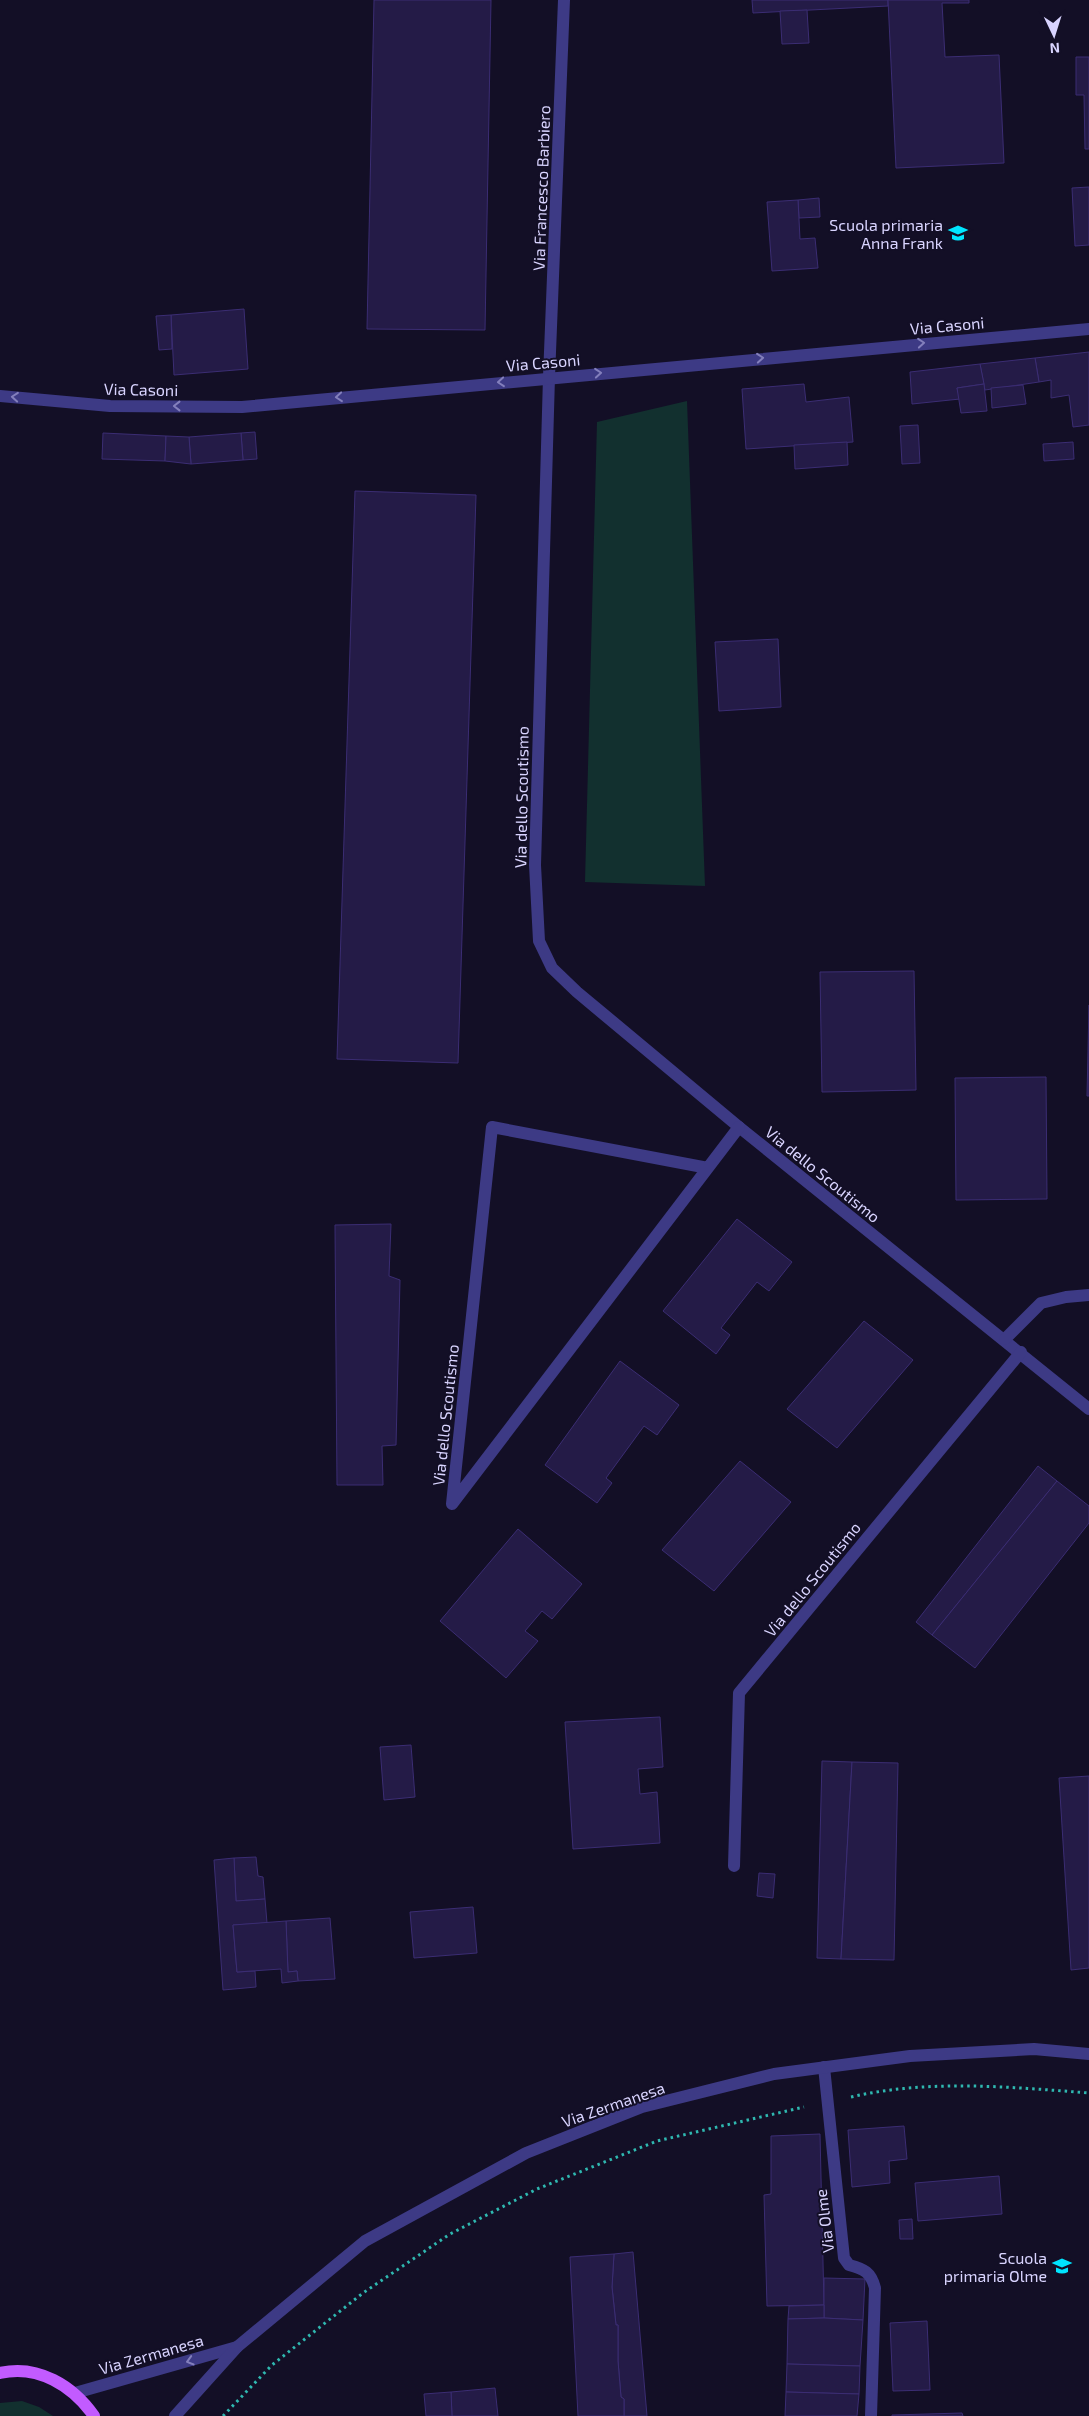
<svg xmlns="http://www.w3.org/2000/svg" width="1089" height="2416" font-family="'Exo 2',sans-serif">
	<rect width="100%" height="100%" fill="#130f26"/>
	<g fill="#12302f">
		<polygon points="687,401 705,886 585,882 597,422"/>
		<polygon points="22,2401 39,2407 53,2416 0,2416 0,2403"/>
	</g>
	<g fill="#241b47" stroke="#3b2d73">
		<polygon points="374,0 491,0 485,330 367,329"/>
		<polygon points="752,0 888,0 888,6 753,13"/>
		<polygon points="888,0 969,0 969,3 942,3 945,57 999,55 1004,163 896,168"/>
		<polygon points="807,10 809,43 782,44 780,11"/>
		<polygon points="1076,57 1089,57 1089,149 1085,149 1084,95 1076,95"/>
		<polygon points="1089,187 1089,245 1075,246 1072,188"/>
		<polygon points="819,198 820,217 799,218 798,200"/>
		<polygon points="798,200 800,239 815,238 818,268 772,271 767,202"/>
		<polygon points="244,309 248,369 174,375 171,315"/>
		<polygon points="171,315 172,349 159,350 156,316"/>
		<polygon points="1089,352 1089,425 1073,427 1069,395 1051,398 1051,380 1039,382 1035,358"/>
		<polygon points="1035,358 1039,382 985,390 980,364"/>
		<polygon points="980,364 984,384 957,388 960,399 912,404 910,372"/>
		<polygon points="804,384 806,402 849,397 853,442 746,449 742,389"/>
		<polygon points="984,384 987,411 961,413 957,388"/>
		<polygon points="1023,385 1026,404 992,408 991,388"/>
		<polygon points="918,425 920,463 902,464 900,426"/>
		<polygon points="255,432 257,459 243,460 241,433"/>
		<polygon points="103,433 166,436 165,461 102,459"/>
		<polygon points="241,433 243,460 191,464 189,437"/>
		<polygon points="166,436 189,437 191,464 165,461"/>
		<polygon points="847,442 848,465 795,469 794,445"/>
		<polygon points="1073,442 1074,459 1044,461 1043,444"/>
		<polygon points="355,491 476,495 458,1063 337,1059"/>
		<polygon points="778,639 781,707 719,711 715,642"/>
		<polygon points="914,971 916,1090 822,1092 820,972"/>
		<polygon points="1089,1005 1089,1096 1087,1096"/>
		<polygon points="1046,1077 1047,1199 956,1200 955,1078"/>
		<polygon points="737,1219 792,1262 769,1291 757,1282 721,1328 730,1335 716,1354 663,1311"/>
		<polygon points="391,1224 389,1276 400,1280 396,1445 382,1446 383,1485 337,1485 335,1225"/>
		<polygon points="864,1321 913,1360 837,1448 787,1409"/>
		<polygon points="620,1361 679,1405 657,1435 644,1426 606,1478 612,1483 597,1503 545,1465"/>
		<polygon points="740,1461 791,1502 714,1591 662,1550"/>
		<polygon points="1038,1466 1057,1481 932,1635 916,1622"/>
		<polygon points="1057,1481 1089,1506 1089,1523 975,1668 932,1635"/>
		<polygon points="518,1529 582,1584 552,1619 542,1611 525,1631 538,1641 506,1678 440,1621"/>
		<polygon points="660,1717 663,1767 638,1769 640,1794 657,1792 660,1843 573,1849 565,1722"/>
		<polygon points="411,1745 415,1797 384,1800 380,1747"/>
		<polygon points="822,1761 852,1762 841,1959 817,1958"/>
		<polygon points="852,1762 898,1763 894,1960 841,1959"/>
		<polygon points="1089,1776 1089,1968 1071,1970 1059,1778"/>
		<polygon points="256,1857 258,1876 263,1877 265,1899 236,1901 234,1858"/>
		<polygon points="234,1858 236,1901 265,1899 267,1923 233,1925 237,1972 255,1971 256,1987 223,1990 214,1860"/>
		<polygon points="759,1873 775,1874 773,1898 757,1896"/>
		<polygon points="473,1907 477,1953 414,1958 410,1912"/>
		<polygon points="330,1918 335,1979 298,1981 297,1971 288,1972 286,1921"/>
		<polygon points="286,1921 288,1972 297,1971 298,1981 282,1983 281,1969 237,1972 233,1925"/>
		<polygon points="904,2126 907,2159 889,2161 890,2183 852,2187 848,2130"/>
		<polygon points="820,2134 824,2305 767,2306 764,2195 771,2194 771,2136"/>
		<polygon points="999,2176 1002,2214 918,2221 915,2183"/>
		<polygon points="912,2219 913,2239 900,2239 899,2220"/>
		<polygon points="633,2252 647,2416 624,2416 624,2399 621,2397 618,2361 618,2325 616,2325 612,2287 614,2254"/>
		<polygon points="614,2254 612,2287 616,2325 618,2325 618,2361 621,2397 624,2399 624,2416 578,2416 570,2257"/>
		<polygon points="824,2278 865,2279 863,2320 824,2318"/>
		<polygon points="824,2305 824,2318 788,2319 789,2306"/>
		<polygon points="824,2318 863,2320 860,2366 787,2364 788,2319"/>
		<polygon points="927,2321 930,2390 893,2391 890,2323"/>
		<polygon points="787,2364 860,2366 859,2394 786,2392"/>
		<polygon points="495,2388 498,2416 452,2416 451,2392"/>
		<polygon points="451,2392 452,2416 426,2416 424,2394"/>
		<polygon points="786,2392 859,2394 857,2416 785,2416"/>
		<polygon points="962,2413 963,2416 892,2416 892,2415"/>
	</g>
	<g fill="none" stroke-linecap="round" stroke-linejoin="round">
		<g stroke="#2fb8b0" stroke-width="3" stroke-dasharray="2.5 4" stroke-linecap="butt">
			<path d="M851,2097C929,2079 1010,2087 1089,2093"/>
			<polyline points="223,2416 272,2365 363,2293 450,2234 537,2189 657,2141 804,2107"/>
		</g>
		<g stroke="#3d3a85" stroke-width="12">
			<polyline points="564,0 549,377 535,865 539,941 552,968 577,992 739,1127 1089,1409"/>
			<polyline points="0,396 110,406 242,407 1089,329"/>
			<polyline points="708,1168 492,1127 452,1504 739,1127"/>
			<polyline points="1005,1339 1041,1303 1066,1297 1089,1295"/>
			<polyline points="734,1866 739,1693 1021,1352"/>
			<path d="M824,2067L844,2258L849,2265C864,2269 871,2272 875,2288L871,2416"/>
			<polyline points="75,2393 237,2347"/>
			<polyline points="175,2416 237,2347 365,2241 526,2153 642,2107 774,2074 910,2056 1034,2049 1089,2054"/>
		</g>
		<path stroke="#c25bff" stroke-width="12" d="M0,2373C38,2364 73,2386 94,2416"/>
	</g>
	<defs><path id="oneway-chevron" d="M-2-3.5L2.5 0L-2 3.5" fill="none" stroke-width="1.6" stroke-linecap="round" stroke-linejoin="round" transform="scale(1.25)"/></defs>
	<g stroke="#837fbc">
		<use href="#oneway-chevron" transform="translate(921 343) rotate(-5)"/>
		<use href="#oneway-chevron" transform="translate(760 358) rotate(-5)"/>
		<use href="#oneway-chevron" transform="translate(598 373) rotate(-5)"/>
		<use href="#oneway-chevron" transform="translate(501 382) rotate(175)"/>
		<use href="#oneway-chevron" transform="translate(15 397) rotate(-175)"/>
		<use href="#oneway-chevron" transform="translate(339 397) rotate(175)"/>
		<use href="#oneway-chevron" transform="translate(177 406) rotate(-180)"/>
		<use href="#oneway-chevron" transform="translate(190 2361) rotate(164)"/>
	</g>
	<defs>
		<g id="school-bare" transform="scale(1.5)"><path d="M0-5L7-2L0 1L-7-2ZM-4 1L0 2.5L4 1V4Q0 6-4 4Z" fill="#00e5ff" stroke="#130f26" stroke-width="2.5" paint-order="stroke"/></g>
	</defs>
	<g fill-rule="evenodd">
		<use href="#school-bare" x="958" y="233"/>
		<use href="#school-bare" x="1062" y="2266"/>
	</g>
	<g text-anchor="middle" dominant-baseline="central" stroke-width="4" stroke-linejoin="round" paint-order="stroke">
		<g font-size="16" fill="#d9d4ff" stroke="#130f26">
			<text transform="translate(541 188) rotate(-88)">Via Francesco Barbiero</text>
			<text transform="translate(947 325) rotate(-5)">Via Casoni</text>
			<text transform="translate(543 362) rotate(-5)">Via Casoni</text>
			<text transform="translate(141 389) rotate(1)">Via Casoni</text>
			<text transform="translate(521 797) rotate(-89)">Via dello Scoutismo</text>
			<text transform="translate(823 1174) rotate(39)">Via dello Scoutismo</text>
			<text transform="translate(445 1415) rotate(-84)">Via dello Scoutismo</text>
			<text transform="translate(812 1579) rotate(-51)">Via dello Scoutismo</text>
			<text transform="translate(613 2104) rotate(-19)">Via Zermanesa</text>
			<text transform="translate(824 2221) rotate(-97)">Via Olme</text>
			<text transform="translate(151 2354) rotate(-16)">Via Zermanesa</text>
		</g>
		<g font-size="16" fill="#d9d4ff" stroke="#130f26" text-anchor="end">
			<text x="943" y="224">Scuola primaria<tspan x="943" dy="18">Anna Frank</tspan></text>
			<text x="1047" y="2257">Scuola<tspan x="1047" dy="18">primaria Olme</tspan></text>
		</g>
	</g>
	<g transform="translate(1054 35) rotate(176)" stroke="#130f26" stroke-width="4" paint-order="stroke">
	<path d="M0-4L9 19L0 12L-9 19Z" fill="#d9d4ff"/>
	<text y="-8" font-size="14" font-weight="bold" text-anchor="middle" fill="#d9d4ff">N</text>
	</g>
</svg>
